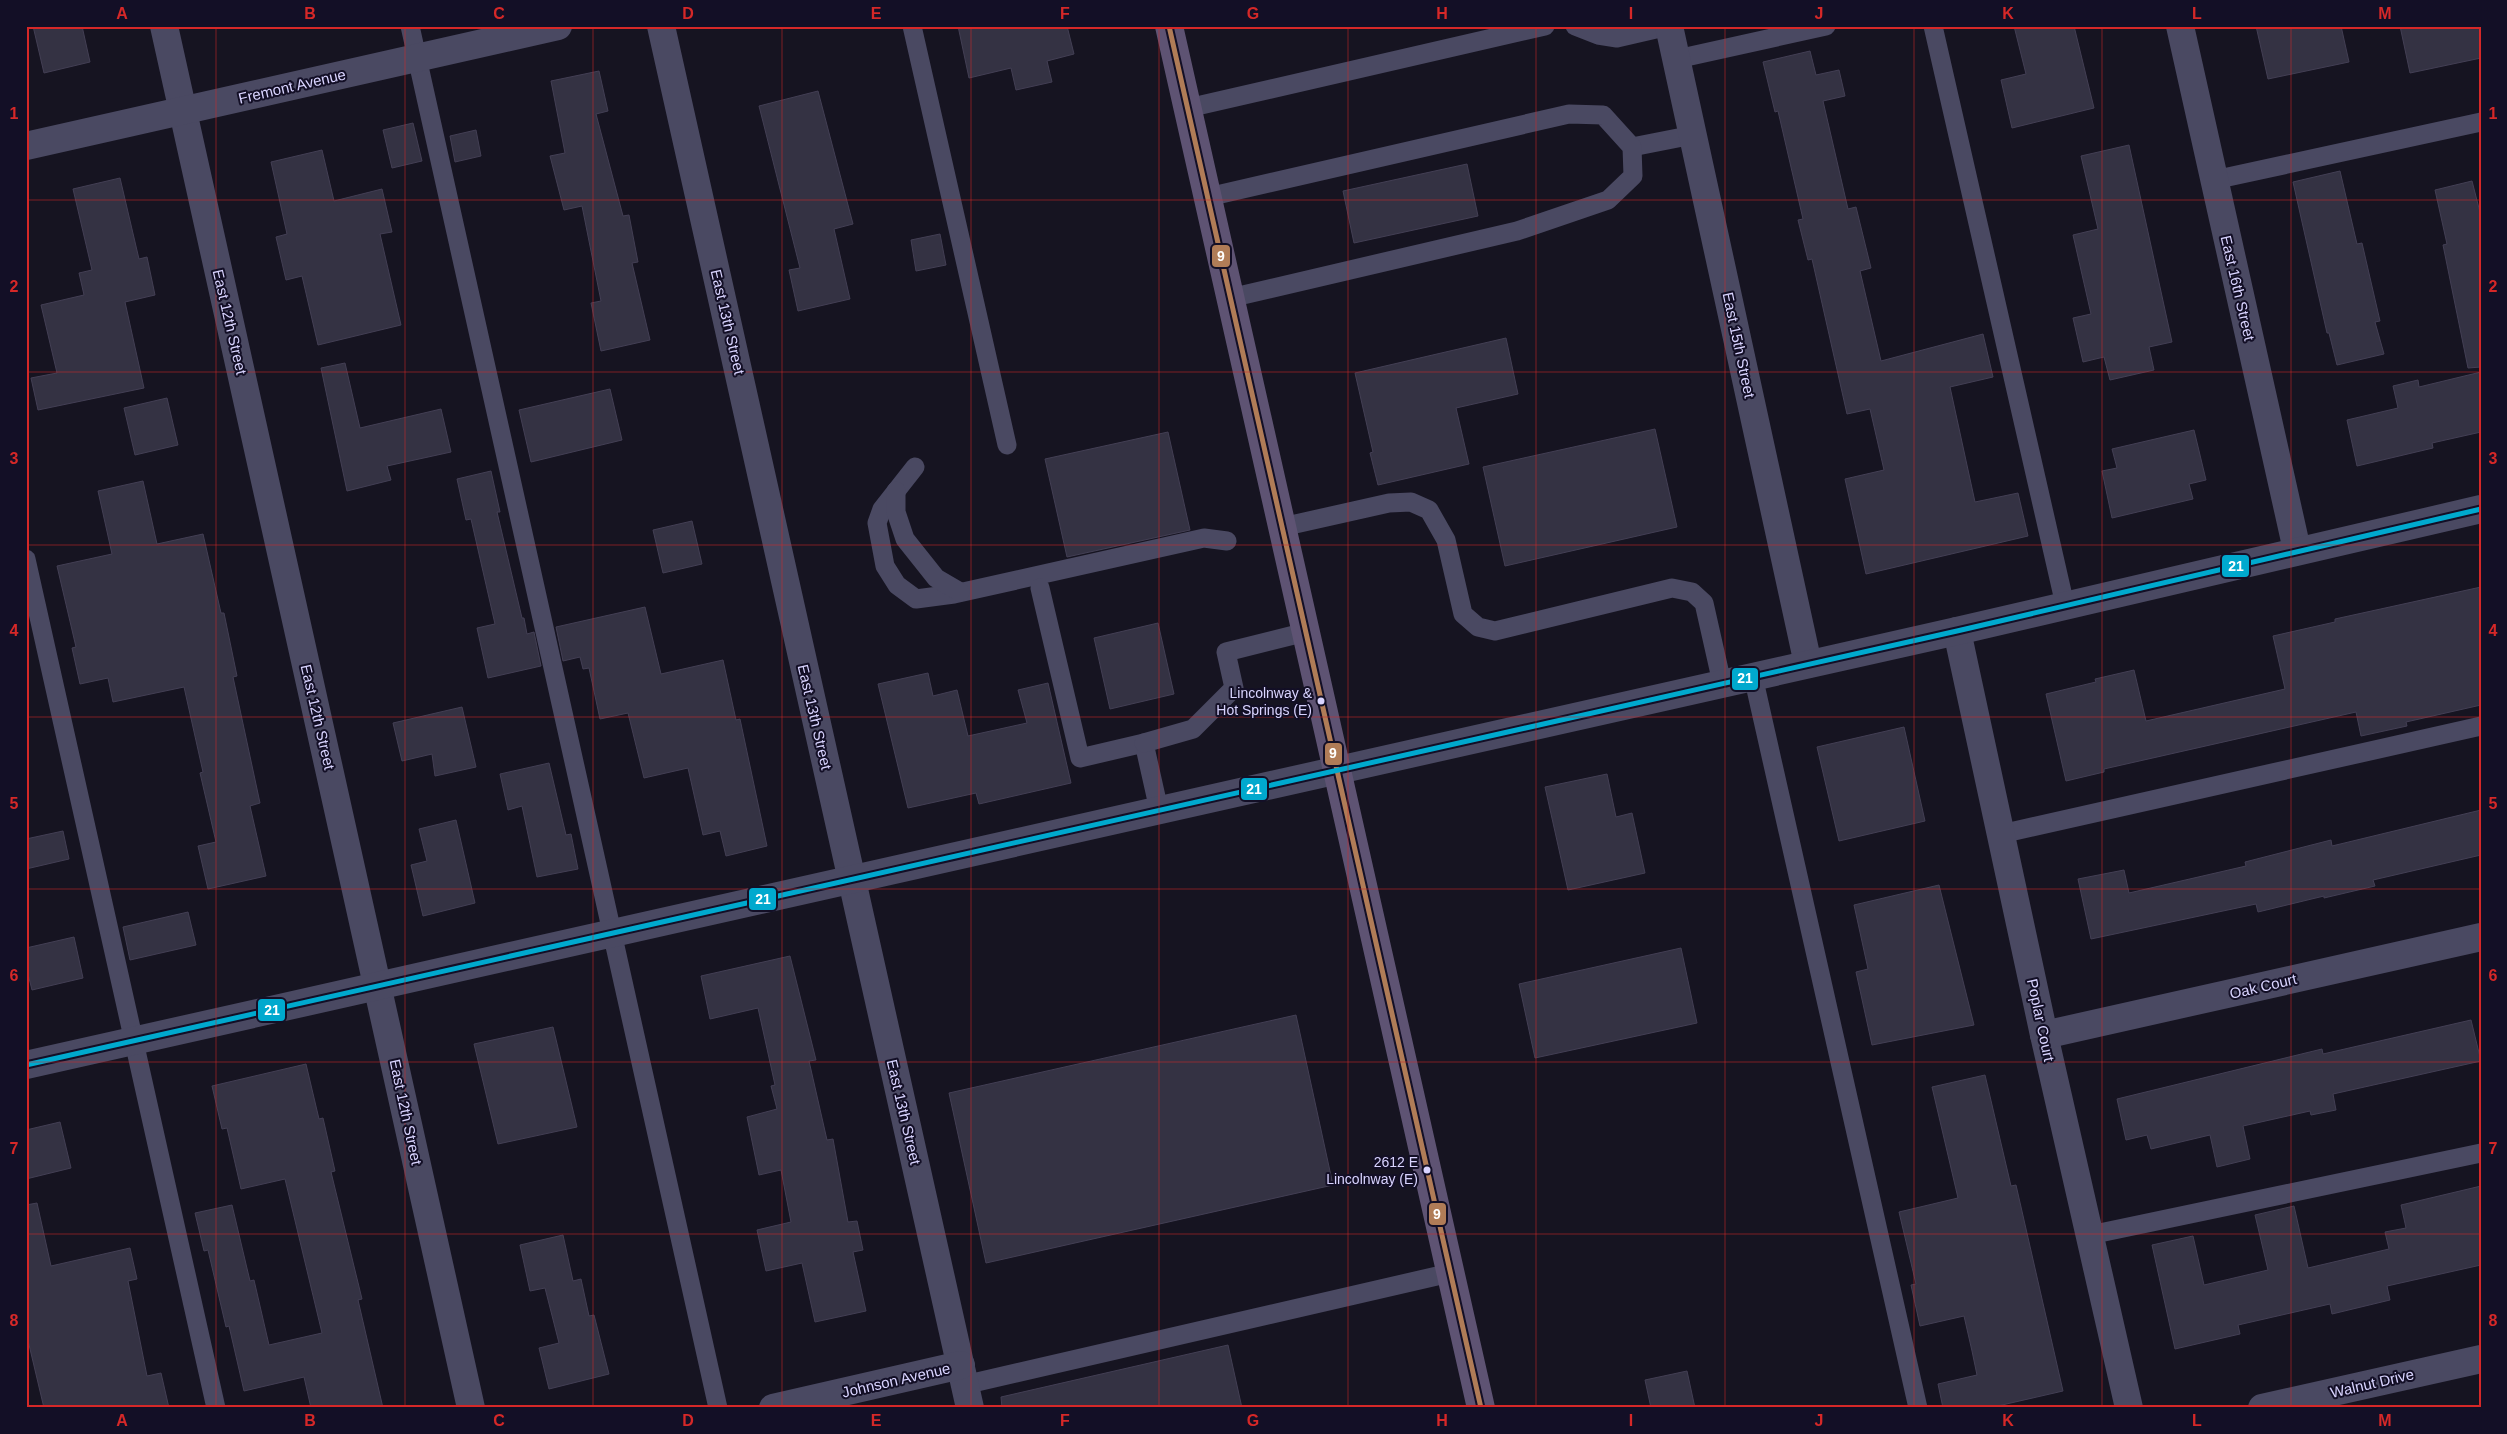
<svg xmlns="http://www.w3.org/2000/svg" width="2507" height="1434" font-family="Arial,sans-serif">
	<rect width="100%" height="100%" fill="#161421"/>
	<g fill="#343243" stroke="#433f54">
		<polygon points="33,26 82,26 90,62 44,73"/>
		<polygon points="958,26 1067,26 1074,54 1047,61 1052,82 1016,90 1011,68 969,78"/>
		<polygon points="2014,26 2074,26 2094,108 2012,128 2001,80 2026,74"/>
		<polygon points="2256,26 2341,26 2349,62 2268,79"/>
		<polygon points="2400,26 2481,26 2481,58 2410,73"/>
		<polygon points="1810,51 1816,75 1839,70 1845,96 1823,101 1848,209 1856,207 1871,268 1860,271 1881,361 1983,334 1993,377 1950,387 1975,502 2018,493 2028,536 1866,574 1845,479 1884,470 1870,409 1847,414 1812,259 1808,260 1798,220 1803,219 1778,111 1775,112 1763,62"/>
		<polygon points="599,71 608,111 596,114 623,216 629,215 638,262 632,263 650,340 601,351 591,303 601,301 582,206 564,210 550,156 565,153 551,81"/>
		<polygon points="818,91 853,224 834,229 850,299 798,311 789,270 800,268 759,106"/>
		<polygon points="413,123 422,161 392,168 383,130"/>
		<polygon points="476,130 481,156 455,162 450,136"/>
		<polygon points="2129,145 2172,342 2149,347 2154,370 2110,380 2104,357 2083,362 2073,318 2091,314 2073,235 2098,229 2081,156"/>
		<polygon points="322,150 334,201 382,189 392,232 380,234 401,325 318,345 302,276 286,280 276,237 287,234 271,162"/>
		<polygon points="1467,164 1478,216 1354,243 1343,191"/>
		<polygon points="2340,171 2357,244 2362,243 2380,321 2375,322 2384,354 2337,365 2329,333 2327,333 2293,182"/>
		<polygon points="120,178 139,259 147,257 155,295 125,302 144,388 38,410 31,378 57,373 41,305 84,295 79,273 92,270 73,189"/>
		<polygon points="2472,181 2481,216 2481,367 2468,368 2443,245 2447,244 2435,190"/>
		<polygon points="940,234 946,265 916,271 911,240"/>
		<polygon points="1506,338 1518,394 1456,408 1469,464 1378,485 1370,453 1373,452 1355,373"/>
		<polygon points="345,363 360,428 441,409 451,452 387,466 391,480 347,491 321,368"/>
		<polygon points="2481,372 2481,432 2432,443 2433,448 2357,466 2347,420 2398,408 2393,386 2418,380 2419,387"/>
		<polygon points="610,389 622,440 531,462 519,410"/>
		<polygon points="167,398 178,445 135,455 124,408"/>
		<polygon points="1655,429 1677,527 1505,566 1483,467"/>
		<polygon points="2194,430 2206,480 2189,484 2193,499 2112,518 2102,471 2117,468 2112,449"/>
		<polygon points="1168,432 1190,530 1067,557 1045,459"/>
		<polygon points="491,471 500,512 497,512 522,618 524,618 527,634 534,632 541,666 488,678 477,628 495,624 471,519 466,520 457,479"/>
		<polygon points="143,481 157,544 203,534 221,613 224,613 237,676 233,677 260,803 250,806 266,876 208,889 198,846 216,842 200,773 203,772 184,687 113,702 108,678 80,684 72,648 76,647 57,566 112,554 98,491"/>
		<polygon points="692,521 702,564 663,573 653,530"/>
		<polygon points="2481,587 2481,705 2406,722 2407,726 2361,736 2356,712 2104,769 2104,772 2066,781 2046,694 2096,682 2095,679 2134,670 2146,721 2285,689 2273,636 2335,622 2335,619"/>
		<polygon points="645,607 661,674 723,660 736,720 740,719 767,846 726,856 720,831 703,835 688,768 644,778 628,713 600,719 589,668 583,669 580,657 563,661 556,627"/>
		<polygon points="1158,623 1174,694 1110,709 1094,638"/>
		<polygon points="928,673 933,696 957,690 968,736 1027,723 1018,690 1048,683 1071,783 979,804 976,793 908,808 878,684"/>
		<polygon points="462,707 476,767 435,776 432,754 402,761 393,723"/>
		<polygon points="1904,727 1925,821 1839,841 1817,747"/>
		<polygon points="549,763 566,835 571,834 578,869 537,877 522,806 508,810 500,774"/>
		<polygon points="1607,774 1616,817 1632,813 1645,873 1568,890 1545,787"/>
		<polygon points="2481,810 2481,855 2373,880 2375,886 2324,898 2324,896 2258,912 2256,904 2091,939 2078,879 2124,870 2129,893 2246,866 2245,862 2331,840 2332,846"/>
		<polygon points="456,820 475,903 423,916 411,865 427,861 419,829"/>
		<polygon points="63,831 69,859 26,869 26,839"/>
		<polygon points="1939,885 1974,1025 1872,1045 1856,972 1868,969 1854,905"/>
		<polygon points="188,912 196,945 130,960 123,927"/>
		<polygon points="74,937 83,978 32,990 26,966 26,948"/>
		<polygon points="1681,948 1697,1023 1535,1058 1519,984"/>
		<polygon points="790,956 816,1060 809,1061 827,1140 833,1139 848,1222 857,1221 863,1250 853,1252 866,1311 815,1322 802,1263 766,1271 757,1230 791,1222 781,1170 759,1175 747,1117 777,1109 771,1086 775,1085 758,1008 710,1019 701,976"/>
		<polygon points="1296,1015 1333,1185 986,1263 949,1093"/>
		<polygon points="2471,1020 2481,1061 2333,1094 2336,1110 2311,1115 2310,1111 2243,1126 2250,1159 2217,1167 2210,1135 2151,1149 2147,1135 2126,1140 2117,1099 2322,1049 2323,1054"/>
		<polygon points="553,1027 577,1127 498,1144 474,1044"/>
		<polygon points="306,1064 319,1119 323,1118 335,1171 331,1172 362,1299 358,1300 383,1408 311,1408 304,1377 244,1391 229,1326 226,1327 208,1250 204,1251 195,1213 232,1205 250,1281 254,1280 269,1345 322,1333 285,1179 241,1189 227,1128 222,1129 212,1086"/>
		<polygon points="1985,1075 2011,1186 2016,1185 2063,1391 1989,1408 1943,1408 1938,1384 1977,1375 1972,1351 1964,1316 1920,1326 1911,1285 1916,1284 1899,1212 1958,1198 1932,1087"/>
		<polygon points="60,1122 71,1168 26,1179 26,1130"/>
		<polygon points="2481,1186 2481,1265 2387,1286 2390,1300 2332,1314 2330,1304 2238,1325 2240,1334 2175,1349 2152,1245 2193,1236 2204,1285 2268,1270 2255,1215 2294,1206 2308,1268 2389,1249 2385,1232 2406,1228 2401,1205"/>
		<polygon points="37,1203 51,1266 130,1248 137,1279 128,1281 147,1376 161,1373 169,1408 44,1408 26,1332 26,1205"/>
		<polygon points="563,1235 573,1281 581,1279 589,1316 594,1315 609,1374 549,1389 539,1348 559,1343 545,1288 530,1291 520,1245"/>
		<polygon points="1228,1345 1242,1408 1002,1408 1001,1397"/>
		<polygon points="1687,1371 1695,1408 1651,1408 1645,1380"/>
	</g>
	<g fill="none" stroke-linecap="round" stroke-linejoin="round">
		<g stroke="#4a4962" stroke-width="19">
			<polyline points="410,26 718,1408"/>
			<polyline points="912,26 1007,445"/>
			<polyline points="1575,26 1598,35 1617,38 1669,26"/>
			<polyline points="1933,26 2065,605"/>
			<polyline points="1677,59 1826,26"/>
			<polyline points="1188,108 1545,26"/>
			<polyline points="1632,147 1693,135"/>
			<polyline points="2214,180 2481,122"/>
			<polyline points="1208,197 1569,114 1603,115 1632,147 1633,176 1608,200 1517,231 1230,298"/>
			<polyline points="915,467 882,509 877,523 885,566 897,585 916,599 954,594 1204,538 1227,541"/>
			<polyline points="896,491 896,512 905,539 936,578 960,592"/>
			<polyline points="1282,527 1389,503 1411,502 1429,510 1446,540 1463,614 1478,627 1495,631 1672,588 1692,592 1704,603 1722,683"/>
			<polyline points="26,559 216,1408"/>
			<polyline points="1040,588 1080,758 1144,743 1159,810"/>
			<polyline points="1753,676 1918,1408"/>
			<polyline points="1144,743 1193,729 1234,688 1226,652 1306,632"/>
			<polyline points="2001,834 2481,726"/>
			<polyline points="2090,1235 2481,1153"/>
			<polyline points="964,1385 1450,1273"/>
		</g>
		<g stroke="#4a4962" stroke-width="28">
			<polyline points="164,26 471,1408"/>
			<polyline points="661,26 970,1408"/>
			<polyline points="1669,26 1808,664"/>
			<polyline points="2180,26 2297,550"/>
			<polyline points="26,146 558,26"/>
			<polyline points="1957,631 2044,1035 2129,1408"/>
			<polyline points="2044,1035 2481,937"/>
			<polyline points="773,1408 961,1365"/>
			<polyline points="2262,1408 2481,1359"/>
		</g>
		<polyline stroke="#4a4962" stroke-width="28" points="26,1065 1957,631 2481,509"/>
		<polyline stroke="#5e5373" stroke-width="28" points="1169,26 1481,1408"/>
		<g stroke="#130f26" stroke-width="9">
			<polyline id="bus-1" points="1169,26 1481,1408"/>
		</g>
		<g stroke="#130f26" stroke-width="9">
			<polyline id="bus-2" points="26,1065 1957,631 2481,509"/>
		</g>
		<use href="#bus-1" stroke="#b07c57" stroke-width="5"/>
		<use href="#bus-2" stroke="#00a9ce" stroke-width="5"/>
	</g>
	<path fill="none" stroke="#d62828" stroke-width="1" stroke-opacity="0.55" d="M216,26V1408M405,26V1408M593,26V1408M782,26V1408M971,26V1408M1159,26V1408M1348,26V1408M1536,26V1408M1725,26V1408M1914,26V1408M2102,26V1408M2291,26V1408M26,200H2481M26,372H2481M26,545H2481M26,717H2481M26,889H2481M26,1062H2481M26,1234H2481"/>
	<g fill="#d9d4ff" stroke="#130f26" stroke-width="2">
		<circle cx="1321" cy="701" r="4.5"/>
		<circle cx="1427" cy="1170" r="4.5"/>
	</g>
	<g text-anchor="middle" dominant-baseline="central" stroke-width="4" stroke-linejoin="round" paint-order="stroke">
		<g font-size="14" fill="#d9d4ff" stroke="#130f26" text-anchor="end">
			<text x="1312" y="693">Lincolnway &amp;<tspan x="1312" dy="17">Hot Springs (E)</tspan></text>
			<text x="1418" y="1162">2612 E<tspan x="1418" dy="17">Lincolnway (E)</tspan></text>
		</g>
		<g font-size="15" fill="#d9d4ff" stroke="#130f26">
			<text transform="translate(292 86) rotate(-13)">Fremont Avenue</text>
			<text transform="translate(2238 288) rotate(77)">East 16th Street</text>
			<text transform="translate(230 322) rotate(77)">East 12th Street</text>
			<text transform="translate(728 322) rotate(77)">East 13th Street</text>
			<text transform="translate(1739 345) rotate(78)">East 15th Street</text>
			<text transform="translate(318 717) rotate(77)">East 12th Street</text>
			<text transform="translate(815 717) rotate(77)">East 13th Street</text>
			<text transform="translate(2263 986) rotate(-13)">Oak Court</text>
			<text transform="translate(2041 1020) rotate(78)">Poplar Court</text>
			<text transform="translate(406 1112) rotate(78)">East 12th Street</text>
			<text transform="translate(904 1112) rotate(77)">East 13th Street</text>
			<text transform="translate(896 1380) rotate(-13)">Johnson Avenue</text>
			<text transform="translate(2372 1383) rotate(-13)">Walnut Drive</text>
		</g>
	</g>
	<g stroke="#130f26" stroke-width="2">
		<rect x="1211" y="244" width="20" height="24" rx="5" fill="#b07c57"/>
		<rect x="2221" y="554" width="29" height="24" rx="5" fill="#00a9ce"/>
		<rect x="1731" y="667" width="28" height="24" rx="5" fill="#00a9ce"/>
		<rect x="1324" y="742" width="19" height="24" rx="5" fill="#b07c57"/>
		<rect x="1240" y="777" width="28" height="24" rx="5" fill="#00a9ce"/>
		<rect x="748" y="887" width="29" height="24" rx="5" fill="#00a9ce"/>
		<rect x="257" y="998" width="29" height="24" rx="5" fill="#00a9ce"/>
		<rect x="1428" y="1202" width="19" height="24" rx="5" fill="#b07c57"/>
	</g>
	<g font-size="14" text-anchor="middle" font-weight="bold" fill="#fff">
		<text x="1221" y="261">9</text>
		<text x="2236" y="571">21</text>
		<text x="1745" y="683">21</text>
		<text x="1333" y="758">9</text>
		<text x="1254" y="794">21</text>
		<text x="763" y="904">21</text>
		<text x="272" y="1015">21</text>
		<text x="1437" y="1219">9</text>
	</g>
	<rect width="2507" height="1434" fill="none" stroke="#130f26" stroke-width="55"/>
	<rect x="28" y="28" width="2452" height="1378" fill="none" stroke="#d62828" stroke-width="2"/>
	<g font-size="16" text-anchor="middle" font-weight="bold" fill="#d62828">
		<text x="122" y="19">A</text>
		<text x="310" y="19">B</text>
		<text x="499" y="19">C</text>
		<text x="688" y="19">D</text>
		<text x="876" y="19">E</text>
		<text x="1065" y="19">F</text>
		<text x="1253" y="19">G</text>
		<text x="1442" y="19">H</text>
		<text x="1631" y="19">I</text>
		<text x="1819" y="19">J</text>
		<text x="2008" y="19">K</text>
		<text x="2197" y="19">L</text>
		<text x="2385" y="19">M</text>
		<text x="14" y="119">1</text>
		<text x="2493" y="119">1</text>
		<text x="14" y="292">2</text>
		<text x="2493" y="292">2</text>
		<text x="14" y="464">3</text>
		<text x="2493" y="464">3</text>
		<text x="14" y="636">4</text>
		<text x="2493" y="636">4</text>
		<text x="14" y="809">5</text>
		<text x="2493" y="809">5</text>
		<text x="14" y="981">6</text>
		<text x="2493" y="981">6</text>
		<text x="14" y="1154">7</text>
		<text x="2493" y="1154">7</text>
		<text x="14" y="1326">8</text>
		<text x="2493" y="1326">8</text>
		<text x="122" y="1426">A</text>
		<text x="310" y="1426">B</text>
		<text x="499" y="1426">C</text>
		<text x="688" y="1426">D</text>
		<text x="876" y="1426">E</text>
		<text x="1065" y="1426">F</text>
		<text x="1253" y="1426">G</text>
		<text x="1442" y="1426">H</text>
		<text x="1631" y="1426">I</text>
		<text x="1819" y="1426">J</text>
		<text x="2008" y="1426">K</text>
		<text x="2197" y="1426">L</text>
		<text x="2385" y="1426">M</text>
	</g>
</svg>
